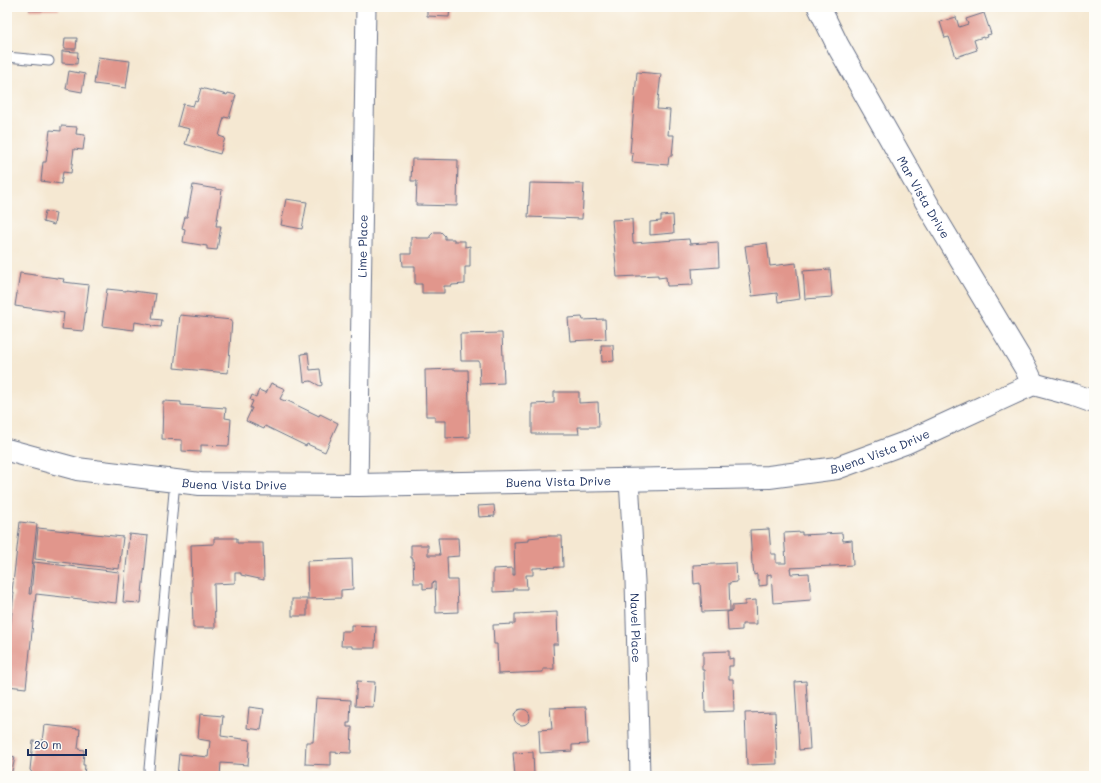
<svg xmlns="http://www.w3.org/2000/svg" width="1101" height="783" font-family="Mali,sans-serif">
	<rect width="100%" height="100%" fill="#fdfcf7"/>
	<filter id="ink" filterUnits="userSpaceOnUse"><feTurbulence type="fractalNoise" baseFrequency=".025" numOctaves="2"/><feDisplacementMap in="SourceGraphic" scale="8" xChannelSelector="R" yChannelSelector="G"/><feConvolveMatrix kernelMatrix="1 2 1 2 8 2 1 2 1" color-interpolation-filters="sRGB"/></filter>
	<filter id="wash" filterUnits="userSpaceOnUse"><feTurbulence type="fractalNoise" baseFrequency=".012" numOctaves="4" result="noise"/><feDisplacementMap in="SourceGraphic" scale="16" xChannelSelector="R" yChannelSelector="G"/><feGaussianBlur stdDeviation="0.9" result="paint"/><feColorMatrix in="noise" values="0 0 0 0 0 0 0 0 0 0 0 0 0 0 0 0 0 1.4 0 .05"/><feComposite in="paint" operator="in"/></filter>
	<g filter="url(#wash)">
		<rect width="100%" height="100%" fill="#f5e8d2"/>
		<g id="blocks">
			<g fill="#e1968c">
				<rect x="30" y="7" width="29" height="3"/>
				<polygon points="427,7 450,7 449,17 427,16"/>
				<polygon points="984,13 991,34 987,35 988,37 983,38 983,37 974,40 977,50 956,57 949,37 945,38 940,22 956,17 959,27 968,24 966,19"/>
				<polygon points="65,38 77,38 76,49 64,49"/>
				<polygon points="62,51 78,52 77,64 62,63"/>
				<polygon points="98,57 130,61 126,88 94,84"/>
				<polygon points="69,71 85,74 82,92 66,89"/>
				<polygon points="637,72 661,74 657,109 670,110 668,135 674,135 672,156 669,156 668,165 632,162 633,153 630,153"/>
				<polygon points="201,88 227,95 228,93 236,95 229,118 224,117 219,136 225,138 220,154 185,144 190,129 177,126 183,104 193,106 195,101 197,102"/>
				<polygon points="61,126 77,127 76,134 85,135 83,150 74,149 71,173 63,172 61,184 41,181 43,162 46,162 50,130 61,131"/>
				<polygon points="412,159 458,160 457,206 416,205 417,181 411,181"/>
				<polygon points="530,183 584,184 582,219 528,217"/>
				<polygon points="193,185 222,190 216,226 221,226 217,250 207,249 207,246 183,242 185,229 182,228 185,217 187,217"/>
				<polygon points="286,199 307,202 302,229 281,225"/>
				<polygon points="45,211 56,213 54,225 43,222"/>
				<polygon points="673,215 674,233 650,235 650,222 661,221 661,216"/>
				<polygon points="632,219 633,243 689,239 690,244 718,242 719,267 692,269 693,285 667,286 666,277 658,278 658,275 617,277 612,220"/>
				<polygon points="434,232 441,232 445,236 445,239 454,239 454,241 465,241 465,247 470,246 470,267 465,267 465,284 452,285 452,286 444,286 444,293 422,293 422,284 415,284 415,266 403,266 402,254 411,254 411,237 416,237 416,238 430,238 430,236"/>
				<polygon points="767,243 770,266 796,263 800,299 778,302 777,293 752,296 745,246"/>
				<polygon points="830,269 832,297 805,299 803,271"/>
				<polygon points="20,273 64,279 63,282 89,285 83,331 62,329 64,313 15,306"/>
				<polygon points="107,289 126,291 126,290 156,294 152,319 162,320 161,327 151,326 152,325 135,322 134,330 102,326"/>
				<polygon points="180,315 232,320 228,373 174,368"/>
				<polygon points="582,317 583,320 605,319 606,339 570,341 568,318"/>
				<polygon points="502,333 504,383 480,384 479,361 461,361 460,334"/>
				<polygon points="601,345 613,345 614,361 602,362"/>
				<polygon points="308,353 310,370 320,369 322,385 320,386 311,381 304,382 301,354"/>
				<polygon points="455,369 455,370 468,370 470,437 446,438 446,421 435,421 435,416 426,416 425,370"/>
				<polygon points="271,383 285,389 280,399 285,401 286,400 319,416 320,414 338,423 325,452 307,444 306,446 265,426 264,429 246,421 252,408 250,408 253,401 250,400 252,395 256,397 259,390 266,393"/>
				<polygon points="554,392 579,392 579,403 598,402 599,427 578,427 579,434 532,434 532,404 554,403"/>
				<polygon points="163,401 181,402 181,405 226,408 225,418 231,419 229,446 201,445 201,452 182,451 182,440 162,439"/>
				<polygon points="494,505 495,516 479,517 478,506"/>
				<polygon points="20,522 37,524 29,594 31,594 34,562 119,572 116,603 36,594 26,688 7,686 7,659 14,592 12,592"/>
				<polygon points="38,528 123,537 119,569 35,559"/>
				<polygon points="769,529 771,554 776,554 776,563 786,563 784,533 802,532 802,535 842,533 843,541 852,540 853,565 790,568 791,574 809,573 811,600 773,603 771,574 767,575 767,585 759,586 759,580 757,580 757,574 754,575 753,565 752,565 750,530"/>
				<polygon points="129,534 148,536 141,603 123,602"/>
				<polygon points="546,536 562,536 563,567 533,568 533,575 526,575 527,589 513,589 514,591 493,592 493,569 513,568 513,575 515,575 514,542 529,541 529,538"/>
				<polygon points="214,538 237,538 237,543 263,543 264,580 241,575 241,573 235,573 235,583 214,584 215,628 193,628 191,545 214,544"/>
				<polygon points="438,538 458,538 459,556 447,557 448,580 457,580 458,612 436,613 435,582 432,583 432,588 423,589 423,583 414,583 413,558 411,558 411,545 428,545 428,555 440,555"/>
				<polygon points="352,559 353,589 341,590 341,598 308,599 307,561"/>
				<polygon points="736,563 737,582 729,583 730,611 702,612 700,583 694,584 693,565"/>
				<rect x="292" y="599" width="15" height="17"/>
				<polygon points="756,600 757,624 742,624 742,630 728,631 727,612 732,611 732,606 745,605 745,601"/>
				<polygon points="557,612 558,644 553,644 554,669 543,669 543,672 498,674 497,644 494,644 493,625 515,624 515,614"/>
				<polygon points="351,625 376,626 375,648 352,648 352,646 341,646 342,631 351,631"/>
				<polygon points="729,651 729,659 733,658 733,666 729,666 729,679 733,679 734,711 705,712 704,670 702,670 702,665 703,665 703,652"/>
				<polygon points="357,681 375,682 373,707 355,706"/>
				<polygon points="806,681 810,749 799,750 795,682"/>
				<polygon points="316,698 351,700 350,723 347,723 347,727 352,727 351,753 331,752 331,765 305,764 306,742 313,742"/>
				<polygon points="249,707 264,709 261,730 247,728"/>
				<polygon points="586,707 588,744 572,745 572,751 540,753 539,730 552,729 550,708"/>
				<circle cx="522" cy="717" r="8"/>
				<polygon points="775,712 777,764 747,765 745,713"/>
				<polygon points="200,714 223,716 221,736 250,740 248,765 221,763 220,776 177,776 179,754 208,757 210,741 198,739"/>
				<polygon points="44,725 80,729 78,749 84,750 83,765 85,765 84,776 46,776 34,775 30,770 33,741 42,742"/>
				<polygon points="533,752 534,776 515,776 513,753"/>
				<polygon points="7,755 15,757 11,776 7,776"/>
			</g>
		</g>
	</g>
	<g filter="url(#ink)">
		<use href="#blocks" fill-opacity="0" stroke="#677087" stroke-width="1"/>
		<g fill="none" stroke-linecap="round" stroke-linejoin="round">
			<g stroke="#677087" stroke-width="11">
				<g id="lane">
					<polyline points="7,57 49,61"/>
					<polyline points="149,769 175,481"/>
				</g>
			</g>
			<g stroke="#677087" stroke-width="21">
				<g id="street">
					<path id="s1" d="M629,480L635,581L640,776"/>
					<path id="s2" d="M358,485L366,7"/>
				</g>
			</g>
			<g stroke="#677087" stroke-width="24">
				<g id="secondary">
					<path id="s3" d="M819,7L838,46L932,212L1025,367L1033,384"/>
					<path id="s4" d="M7,450L77,469L200,484L358,485L769,477L837,468L905,443L1033,384L1074,395L1094,402"/>
				</g>
			</g>
			<use href="#lane" stroke="#fff" stroke-width="9"/>
			<use href="#street" stroke="#fff" stroke-width="19"/>
			<use href="#secondary" stroke="#fff" stroke-width="22"/>
		</g>
	</g>
	<g text-anchor="middle" dominant-baseline="central" stroke-width="3.5" stroke-linejoin="round" paint-order="stroke">
		<g font-size="12" fill="#1b2f5e" stroke="#fdfcf7">
			<text stroke="none"><textPath href="#s3" startOffset="217">Mar Vista Drive</textPath></text>
			<text stroke="none"><textPath href="#s2" startOffset="239">Lime Place</textPath></text>
			<text stroke="none"><textPath href="#s4" startOffset="880">Buena Vista Drive</textPath></text>
			<text stroke="none"><textPath href="#s4" startOffset="555">Buena Vista Drive</textPath></text>
			<text stroke="none"><textPath href="#s4" startOffset="231">Buena Vista Drive</textPath></text>
			<text stroke="none"><textPath href="#s1" startOffset="148">Navel Place</textPath></text>
		</g>
	</g>
	<rect width="1101" height="783" fill="none" stroke="#fdfcf7" stroke-width="24"/>
	<path d="M28 749v6h58v-6" fill="none" stroke="#1b2f5e" stroke-width="2"/>
	<text x="34" y="749" font-size="12" fill="#1b2f5e" stroke="#fdfcf7" stroke-width="3" paint-order="stroke">20 m</text>
</svg>
